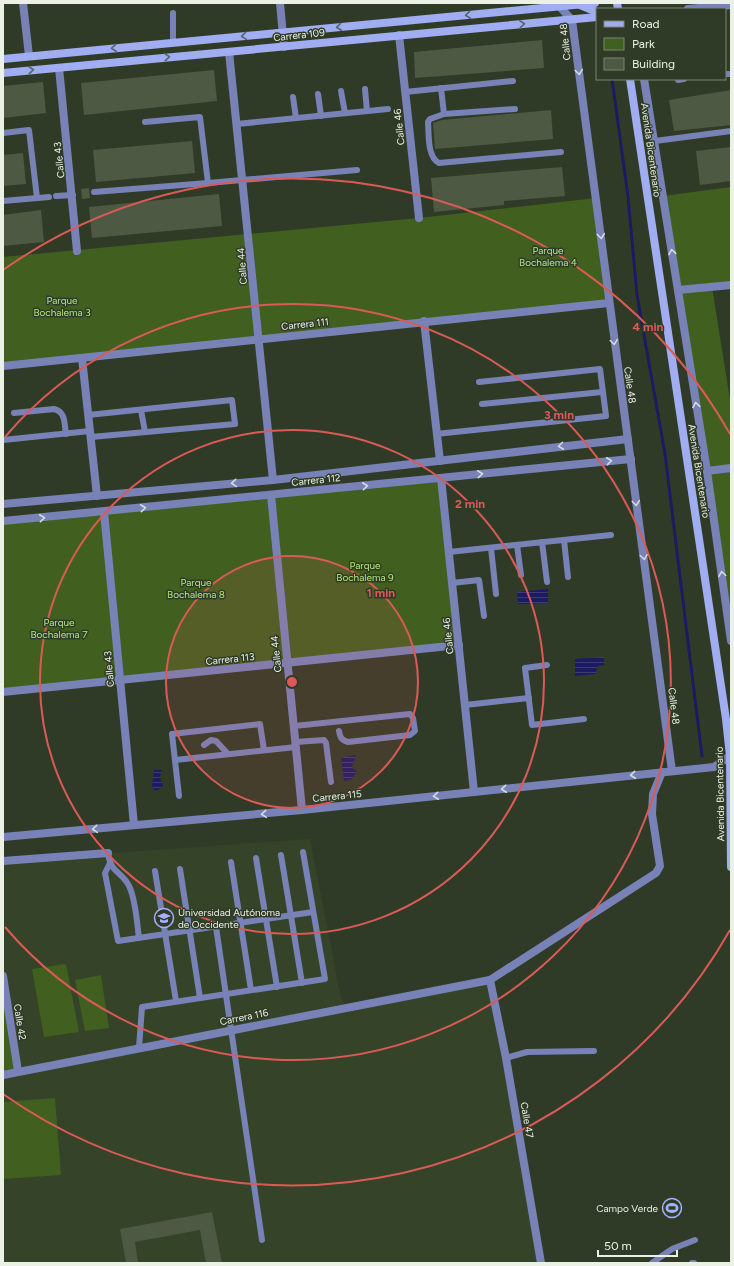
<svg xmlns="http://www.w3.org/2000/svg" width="734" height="1266" font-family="Figtree,sans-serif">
	<defs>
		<pattern id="water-rules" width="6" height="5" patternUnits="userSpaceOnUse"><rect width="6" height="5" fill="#1c1a61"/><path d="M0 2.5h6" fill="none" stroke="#3d3c78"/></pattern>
	</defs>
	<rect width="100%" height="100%" fill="#303b27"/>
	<polygon fill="#354328" points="310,839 341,998 346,1007 490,980 541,1263 3,1263 3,861"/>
	<g fill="#415f1f">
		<polygon points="731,187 731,285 712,287 731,406 731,641 663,196"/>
		<polygon points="596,198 609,303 3,366 3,257 419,218"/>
		<polygon points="441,478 459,645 3,692 3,521"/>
		<polygon points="66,964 79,1032 44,1037 32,969"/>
		<polygon points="101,975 109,1028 85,1031 75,980"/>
		<polygon points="3,976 18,1071 3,1075"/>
		<polygon points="55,1098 61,1175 3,1179 3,1102"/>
	</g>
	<g fill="url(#water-rules)">
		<polygon points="548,589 548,603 518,604 517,592"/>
		<polygon points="604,657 604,665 598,666 595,674 575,676 575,659"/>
		<polygon points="356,755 352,768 357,771 352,779 344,781 341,758"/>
		<polygon points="154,770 162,770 160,777 163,786 158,790 154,790 152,785"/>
	</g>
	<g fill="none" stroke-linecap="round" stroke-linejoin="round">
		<polyline stroke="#1c1a61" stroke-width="3" points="612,79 628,197 637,295 665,454 702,756"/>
	</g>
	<g fill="#4d5943">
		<polygon points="542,40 544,68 415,78 414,52"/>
		<polygon points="214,70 217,101 84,115 81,83"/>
		<polygon points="43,82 46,113 3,118 3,86"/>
		<polygon points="731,90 731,125 674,131 669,100"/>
		<polygon points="551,110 553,139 435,149 433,123 442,120"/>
		<polygon points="192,141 195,173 96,182 93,150"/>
		<polygon points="731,147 731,181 700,185 696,151"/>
		<polygon points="23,153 26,184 3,186 3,155"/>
		<polygon points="562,167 565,196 504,201 504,205 434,212 431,178"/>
		<polygon points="89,188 90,198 82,199 81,189"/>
		<polygon points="219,194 222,226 92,238 89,207"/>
		<polygon points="41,210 44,242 3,246 3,215"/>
		<polygon points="212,1212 222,1263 206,1263 200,1230 135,1242 138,1263 126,1263 120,1229"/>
	</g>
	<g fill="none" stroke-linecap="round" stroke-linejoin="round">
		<g stroke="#7882b7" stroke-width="6">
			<polyline points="173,13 173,43"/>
			<polyline points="725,74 731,74"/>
			<polyline points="678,80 684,79"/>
			<polyline points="441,88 444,114"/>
			<polyline points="365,89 367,111"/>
			<polyline points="341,91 345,113"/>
			<polyline points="405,92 513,81"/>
			<polyline points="318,94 321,116"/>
			<polyline points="293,97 296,118"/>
			<path d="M515,109L444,114L430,119L428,122C429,134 427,157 439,163L561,152"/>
			<polyline points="237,124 388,109"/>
			<polyline points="3,133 29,130 37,198"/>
			<polyline points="655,141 731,131"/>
			<polyline points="208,183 357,170"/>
			<polyline points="94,192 208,183 200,117 145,122"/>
			<polyline points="56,196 73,195"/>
			<polyline points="3,201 49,197"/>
			<polyline points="482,404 602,392"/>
			<polyline points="141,410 145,432"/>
			<path d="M14,413L54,409C66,412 64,423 66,434"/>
			<polyline points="88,415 232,400 235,424 91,437"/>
			<polyline points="436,434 606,416 600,369 479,382"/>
			<polyline points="3,440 90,431"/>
			<polyline points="564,540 568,577"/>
			<polyline points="542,542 547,582"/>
			<polyline points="517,545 521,575"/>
			<polyline points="491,548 496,594"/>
			<polyline points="449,552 611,535"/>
			<polyline points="452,583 479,580 484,616"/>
			<polyline points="547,665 525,668 532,725 584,719"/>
			<polyline points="465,705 529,698"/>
			<path d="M294,726L410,714L413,718L415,731L410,735L348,742C341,740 340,737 339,731"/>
			<polyline points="296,742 324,740 326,743 331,782"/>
			<polyline points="204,745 211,740 216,741 228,754"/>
			<polyline points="175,760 296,747"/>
			<polyline points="179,796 172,734 260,724 264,750"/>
			<path d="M108,853C111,875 123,871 130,888C136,903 137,923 139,938"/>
			<polyline points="281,855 302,983"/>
			<polyline points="256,858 277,987"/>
			<polyline points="231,862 251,990"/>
			<polyline points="110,863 105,873 118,941 313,912"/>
			<polyline points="180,869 200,998"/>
			<polyline points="155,871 176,1001"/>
			<polyline points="216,927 262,1240"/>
			<polyline points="139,1048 142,1007 325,979 303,852"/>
			<polyline points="506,1058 527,1052 594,1051"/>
			<polyline points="652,1263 672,1249 695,1240"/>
			<polyline points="692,1263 694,1263"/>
		</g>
		<g stroke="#7882b7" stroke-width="8">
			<polyline points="23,3 29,56"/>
			<polyline points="280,3 284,47"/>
			<polyline points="572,20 672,771"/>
			<polyline points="399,35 419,218"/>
			<polyline points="229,52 273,480"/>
			<polyline points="59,68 77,251"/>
			<polyline points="644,79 707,471 731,641"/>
			<polyline points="678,290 731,285"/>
			<polyline points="424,321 440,461"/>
			<polyline points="82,358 97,496"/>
			<polyline points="3,366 609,303"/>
			<polyline points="707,471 731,468"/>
			<polyline points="441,478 474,792"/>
			<polyline points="271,495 302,810"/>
			<polyline points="3,504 273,480 628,439"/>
			<polyline points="104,512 134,825"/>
			<polyline points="3,521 631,459"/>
			<polyline points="3,692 459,645"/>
			<polyline points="3,837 302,810 714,767 730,756"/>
			<polyline points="3,861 108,853"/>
			<polyline points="3,976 18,1071"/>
			<polyline points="490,980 506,1058 541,1263"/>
			<polyline points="3,1075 490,980 656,873 660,866 652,814 653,794 662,772"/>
		</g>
		<g stroke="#7882b7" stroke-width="8">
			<polyline points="559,3 559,6 572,20"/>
			<polyline points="688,9 731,5"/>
		</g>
		<g stroke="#a1adf1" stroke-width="8">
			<polyline points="617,3 618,9"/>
			<polyline points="580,5 597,12"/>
			<polyline points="3,59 595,3"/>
			<polyline points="3,73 597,17"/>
			<polyline points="630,79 726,719 730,756 731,867"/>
		</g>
	</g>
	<defs><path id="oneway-chevron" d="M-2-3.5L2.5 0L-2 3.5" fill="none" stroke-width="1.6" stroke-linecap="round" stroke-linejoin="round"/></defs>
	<g stroke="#58636e">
		<use href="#oneway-chevron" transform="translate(468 15) rotate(174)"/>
		<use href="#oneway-chevron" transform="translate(522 24) rotate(-5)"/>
		<use href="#oneway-chevron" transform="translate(339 27) rotate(174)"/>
		<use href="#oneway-chevron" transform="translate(244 36) rotate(175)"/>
		<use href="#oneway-chevron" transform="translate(114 48) rotate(175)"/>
		<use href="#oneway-chevron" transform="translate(167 57) rotate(-5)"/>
		<use href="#oneway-chevron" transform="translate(31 70) rotate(-5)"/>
	</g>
	<g stroke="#d4dcdc">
		<use href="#oneway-chevron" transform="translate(579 72) rotate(82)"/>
		<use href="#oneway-chevron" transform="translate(601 236) rotate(83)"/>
		<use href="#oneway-chevron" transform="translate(672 252) rotate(-99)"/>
		<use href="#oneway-chevron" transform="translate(614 342) rotate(82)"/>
		<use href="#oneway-chevron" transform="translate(696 405) rotate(-99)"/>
		<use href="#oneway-chevron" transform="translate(561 446) rotate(173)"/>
		<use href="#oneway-chevron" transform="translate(609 461) rotate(-6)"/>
		<use href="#oneway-chevron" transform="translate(480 474) rotate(-6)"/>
		<use href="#oneway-chevron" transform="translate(234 483) rotate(175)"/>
		<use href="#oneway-chevron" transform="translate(365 486) rotate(-6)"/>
		<use href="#oneway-chevron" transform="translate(636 503) rotate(83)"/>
		<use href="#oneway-chevron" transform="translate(143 508) rotate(-6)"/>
		<use href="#oneway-chevron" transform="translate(42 518) rotate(-6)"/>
		<use href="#oneway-chevron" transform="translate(644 557) rotate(82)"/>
		<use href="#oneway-chevron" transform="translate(722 574) rotate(-98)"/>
		<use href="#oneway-chevron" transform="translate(633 775) rotate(174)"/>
		<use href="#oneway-chevron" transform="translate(504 789) rotate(174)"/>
		<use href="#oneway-chevron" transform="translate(436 796) rotate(174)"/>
		<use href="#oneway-chevron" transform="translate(264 814) rotate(175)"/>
		<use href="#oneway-chevron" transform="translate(95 829) rotate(175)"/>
	</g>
	<circle cx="292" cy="682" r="126" fill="#db5a57" fill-opacity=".12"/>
	<g fill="none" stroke="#db5a57" stroke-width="2">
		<circle cx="292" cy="682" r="126"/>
		<circle cx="292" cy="682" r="252"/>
		<path d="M5 437A378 378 0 1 1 5 927"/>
		<path d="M730 930A503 503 0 0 1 3 1094M3 270A503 503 0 0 1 730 434"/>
	</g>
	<defs>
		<g id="university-ring" transform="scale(1)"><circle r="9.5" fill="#303b27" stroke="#a5b1fc" stroke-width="1.5"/><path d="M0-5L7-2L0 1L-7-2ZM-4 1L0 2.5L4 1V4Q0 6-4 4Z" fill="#a5b1fc"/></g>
		<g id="stadium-ring" transform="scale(1)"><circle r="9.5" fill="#303b27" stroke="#a5b1fc" stroke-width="1.5"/><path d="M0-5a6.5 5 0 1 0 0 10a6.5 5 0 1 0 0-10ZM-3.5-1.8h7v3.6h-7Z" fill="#a5b1fc"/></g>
	</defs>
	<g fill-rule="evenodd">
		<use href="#university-ring" x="164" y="918"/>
		<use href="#stadium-ring" x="672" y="1208"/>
	</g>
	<g text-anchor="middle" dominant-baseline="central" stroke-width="3" stroke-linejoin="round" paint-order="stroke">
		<g font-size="10" fill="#ebf2e5" stroke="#303b27">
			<text transform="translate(299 35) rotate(-6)">Carrera 109</text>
			<text transform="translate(565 42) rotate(-96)">Calle 48</text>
			<text transform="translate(399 127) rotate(-96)">Calle 46</text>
			<text transform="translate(651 150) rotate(82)">Avenida Bicentenario</text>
			<text transform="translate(59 160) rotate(-96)">Calle 43</text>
			<text transform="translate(242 266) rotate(-95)">Calle 44</text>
			<text transform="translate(305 324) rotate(-6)">Carrera 111</text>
			<text transform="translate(630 385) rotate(82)">Calle 48</text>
			<text transform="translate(699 471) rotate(81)">Avenida Bicentenario</text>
			<text transform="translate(316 480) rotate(-6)">Carrera 112</text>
			<text transform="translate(448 636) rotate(-96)">Calle 46</text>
			<text transform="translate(276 654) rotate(-96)">Calle 44</text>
			<text transform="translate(230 659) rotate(-6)">Carrera 113</text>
			<text transform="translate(109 669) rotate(-95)">Calle 43</text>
			<text transform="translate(674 706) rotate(83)">Calle 48</text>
			<text transform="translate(720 794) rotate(-91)">Avenida Bicentenario</text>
			<text transform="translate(337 796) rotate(-6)">Carrera 115</text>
			<text transform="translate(244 1017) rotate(-11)">Carrera 116</text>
			<text transform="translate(20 1022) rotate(81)">Calle 42</text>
			<text transform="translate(527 1120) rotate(80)">Calle 47</text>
		</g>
		<g font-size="10" fill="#b1e97c" stroke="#303b27">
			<text x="548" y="250">Parque<tspan x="548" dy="12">Bochalema 4</tspan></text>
			<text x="62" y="300">Parque<tspan x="62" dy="12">Bochalema 3</tspan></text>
			<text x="365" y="565">Parque<tspan x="365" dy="12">Bochalema 9</tspan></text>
			<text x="196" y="582">Parque<tspan x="196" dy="12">Bochalema 8</tspan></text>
			<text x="59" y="622">Parque<tspan x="59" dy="12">Bochalema 7</tspan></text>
		</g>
		<g font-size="10" fill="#ebf2e5" stroke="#303b27" text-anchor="start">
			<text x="178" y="912">Universidad Autónoma<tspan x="178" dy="12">de Occidente</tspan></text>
			<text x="658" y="1208" text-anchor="end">Campo Verde</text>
		</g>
	</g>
	<circle cx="292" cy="682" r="6" fill="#db5a57" stroke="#303b27" stroke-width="2"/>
	<g font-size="12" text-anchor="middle" font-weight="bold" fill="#db5a57" stroke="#303b27" stroke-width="3" stroke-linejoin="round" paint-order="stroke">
		<text x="648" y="331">4 min</text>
		<text x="559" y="419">3 min</text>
		<text x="470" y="508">2 min</text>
		<text x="381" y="597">1 min</text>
	</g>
	<rect width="734" height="1266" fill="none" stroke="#ebf2e5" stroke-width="8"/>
	<rect x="596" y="8" width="130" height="72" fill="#303b27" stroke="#7b8473"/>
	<rect x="604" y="21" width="20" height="6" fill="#a1adf1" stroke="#7b8473"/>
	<text x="632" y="28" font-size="12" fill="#ebf2e5">Road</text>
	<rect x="604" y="38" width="20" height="12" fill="#415f1f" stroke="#7b8473"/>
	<text x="632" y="48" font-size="12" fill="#ebf2e5">Park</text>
	<rect x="604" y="58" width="20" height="12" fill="#4d5943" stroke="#7b8473"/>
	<text x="632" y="68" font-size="12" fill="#ebf2e5">Building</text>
	<path d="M598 1250v6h79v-6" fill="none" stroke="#ebf2e5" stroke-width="2"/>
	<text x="604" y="1250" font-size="12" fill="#ebf2e5" stroke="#303b27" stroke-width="3" paint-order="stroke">50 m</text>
</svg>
